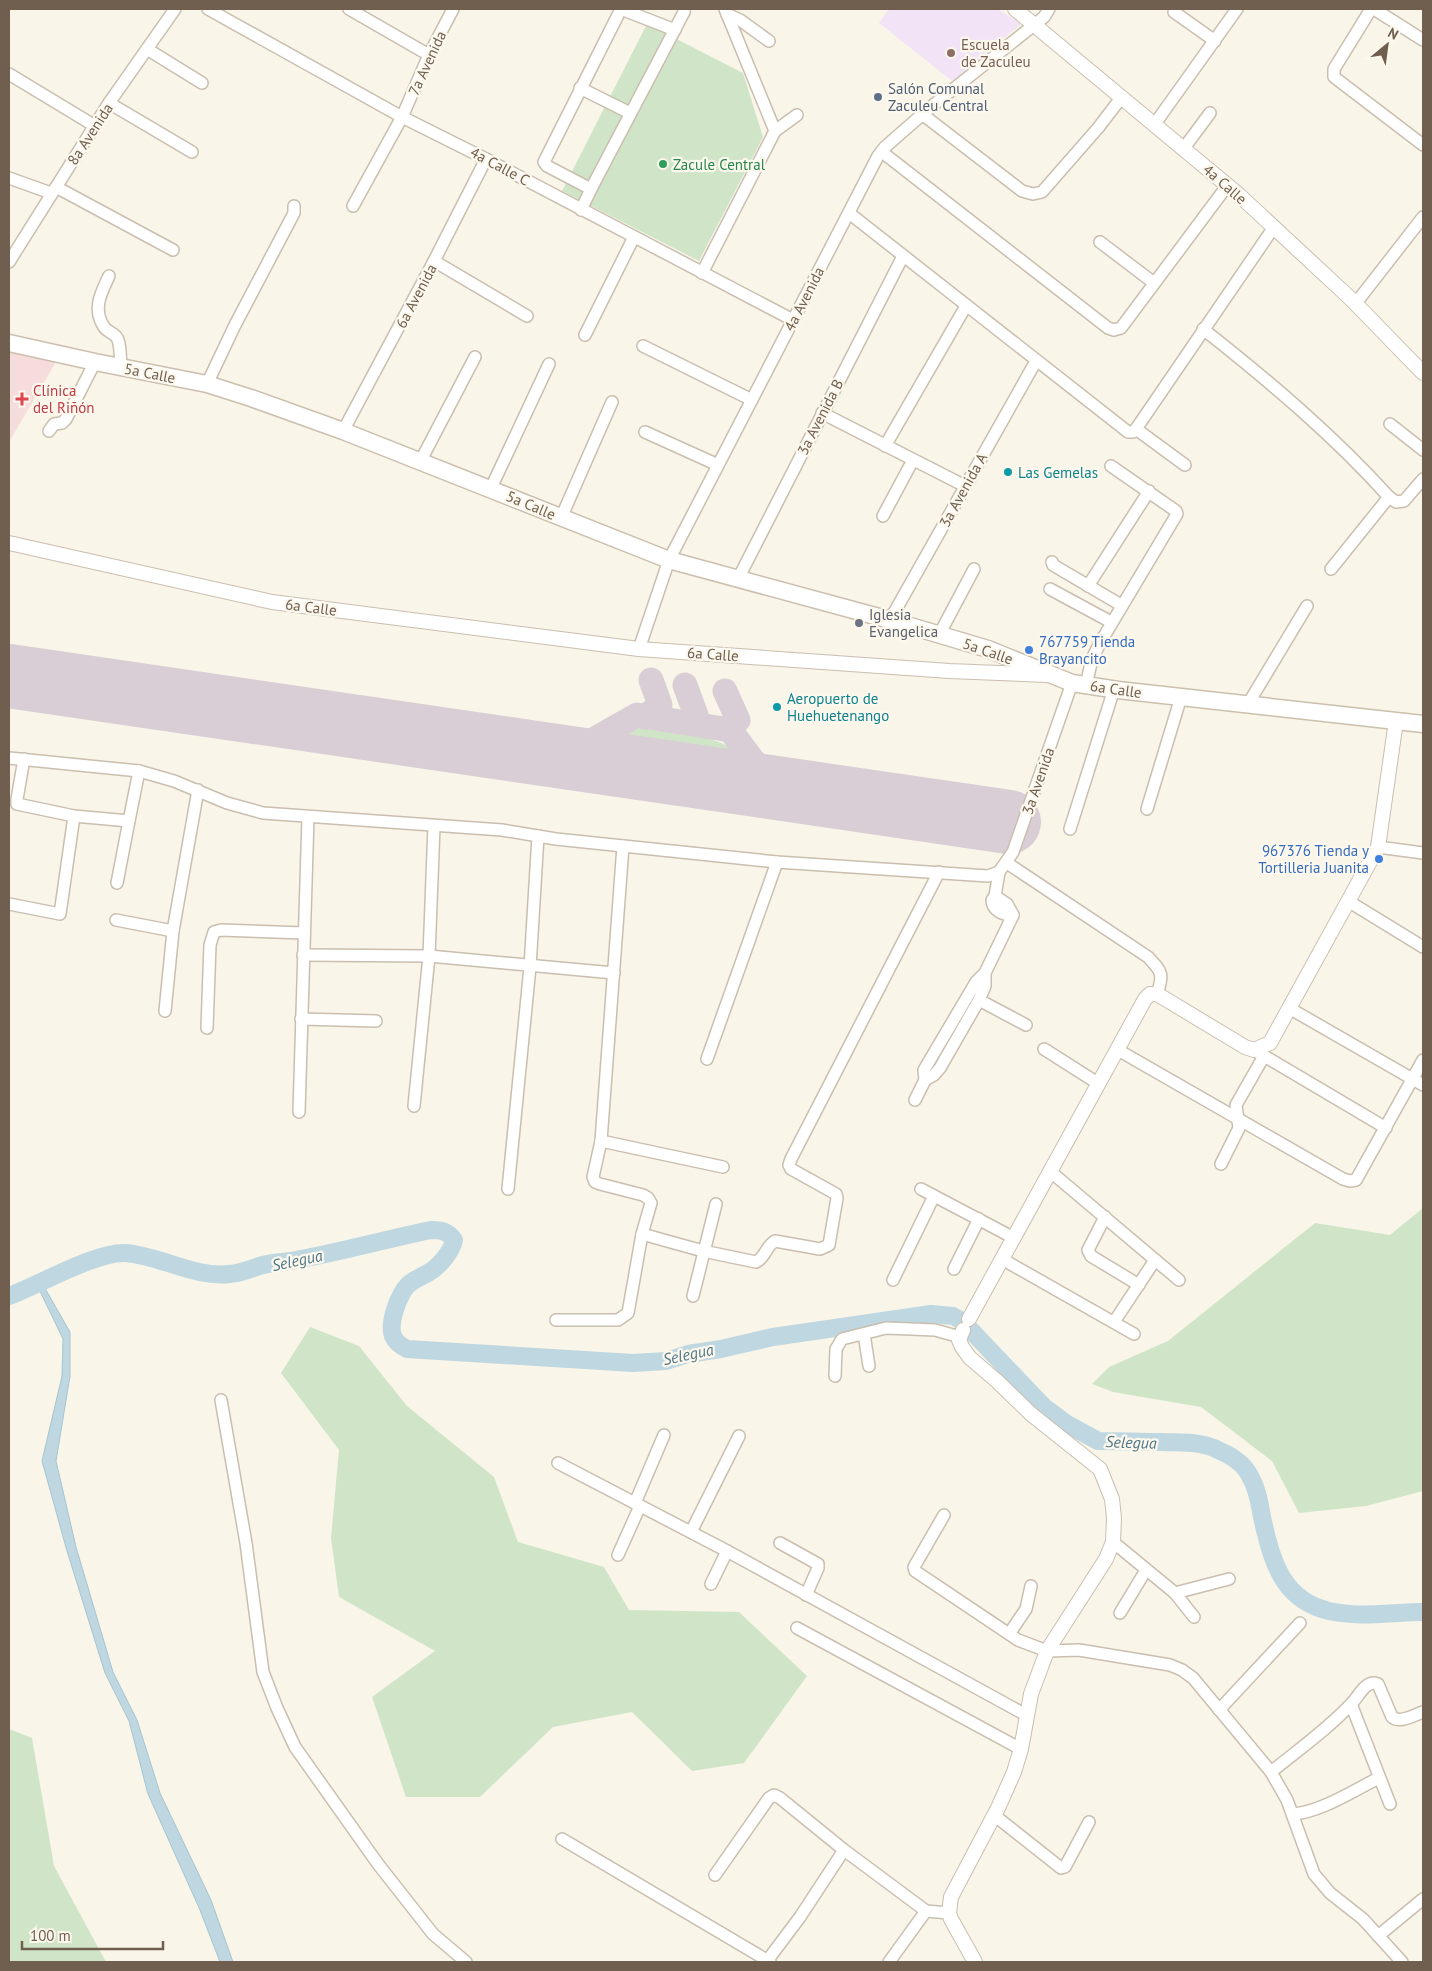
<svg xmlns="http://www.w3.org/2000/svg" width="1432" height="1971" font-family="'PT Sans',sans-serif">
	<rect width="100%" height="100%" fill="#f9f5e8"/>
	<polygon fill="#f2e4f6" points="889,9 998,9 1021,24 952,81 879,23"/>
	<polygon fill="#f6dcdc" points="9,342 60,355 9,442"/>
	<g fill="#d0e5c8">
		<polygon points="647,24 743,73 763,137 699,261 562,191"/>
		<path d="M634,726C658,730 719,734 735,752C739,756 741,764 743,769L740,772L607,750C607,736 622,729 634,726Z"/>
		<polygon points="1423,1208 1423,1491 1366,1506 1299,1513 1272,1461 1201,1407 1113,1392 1092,1384 1109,1367 1168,1341 1315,1223 1390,1235"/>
		<polygon points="310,1327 359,1346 407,1406 494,1477 518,1542 604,1567 629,1610 739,1612 807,1676 744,1763 692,1771 632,1712 553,1727 480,1797 406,1797 372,1697 435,1651 339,1597 331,1538 339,1450 281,1373"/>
		<polygon points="9,1729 32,1738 54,1866 106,1962 9,1962"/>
	</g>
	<polygon fill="#bed7e1" stroke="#a6c5d1" points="42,1283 70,1332 70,1376 56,1461 76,1547 113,1672 137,1720 160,1793 211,1900 233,1962 220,1962 200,1910 148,1794 129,1721 105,1673 67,1551 42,1461 62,1376 63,1339 37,1285"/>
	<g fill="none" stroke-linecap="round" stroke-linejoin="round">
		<path stroke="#bed7e1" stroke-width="18" d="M9,1296C39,1285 97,1251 126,1253C161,1256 194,1278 230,1274C242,1273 252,1268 263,1265C275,1262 288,1262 301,1259C344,1251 387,1239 431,1230C441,1230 448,1231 454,1240C452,1251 439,1267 428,1273C421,1277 414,1279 408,1285C399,1294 388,1323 393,1336C396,1343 401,1346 407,1349L633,1363L666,1361L688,1354L721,1349L773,1337L931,1314L953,1316L962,1321L1044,1407L1067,1424L1098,1441C1119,1441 1141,1442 1162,1442C1181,1443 1201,1441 1218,1450C1230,1455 1244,1464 1250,1476C1260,1493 1260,1512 1265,1530C1274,1569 1287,1601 1329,1611C1360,1618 1392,1612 1423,1612"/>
		<g stroke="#d9ced5" stroke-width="25">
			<polyline points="685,685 696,715 688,723"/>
			<polyline points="725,691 738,720 730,730"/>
			<polyline points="645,717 660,705 651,680"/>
			<polyline points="563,757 637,715 730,730 774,788"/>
		</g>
		<polyline stroke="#d9ced5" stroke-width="64" points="9,676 1009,822"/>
		<g stroke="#cabeaf" stroke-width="14">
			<g id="minor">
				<polyline points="208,9 402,117 486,159 793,320"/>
				<polyline points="349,9 429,55"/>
				<polyline points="621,9 544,162 547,166 591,189 684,12 684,9"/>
				<polyline points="621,9 675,30"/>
				<polyline points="1371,9 1334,69 1334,77 1423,145"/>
				<polyline points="1374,9 1423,40"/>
				<polyline points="1174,12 1215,41"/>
				<polyline points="727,14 740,20 769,41"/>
				<polyline points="147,49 202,83"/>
				<polyline points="9,74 95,126"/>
				<polyline points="580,88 630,113"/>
				<polyline points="109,103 192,152"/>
				<polyline points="922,114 1022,191 1033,194 1042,192 1098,128 1121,98"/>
				<polyline points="1154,125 1237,9"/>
				<polyline points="775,131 797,115"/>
				<polyline points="1184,148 1210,113"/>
				<polyline points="882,152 1108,328 1114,330 1121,328 1227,186"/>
				<polyline points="9,178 51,193"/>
				<polyline points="56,187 173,250"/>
				<polyline points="353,206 402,117 429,55 453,9"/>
				<polyline points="581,210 591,189"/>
				<polyline points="849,213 1128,432 1133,432 1136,429 1274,227"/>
				<polyline points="1100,242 1154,283"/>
				<polyline points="434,261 527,316"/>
				<polyline points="9,262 109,103 175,9"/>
				<polyline points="702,273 775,131 725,9"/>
				<path d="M109,276C101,293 92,309 104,327C108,333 116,333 118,340C121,348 120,359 121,367"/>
				<polyline points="1356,303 1423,217"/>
				<path d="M1203,329C1269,381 1333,435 1389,497L1396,502L1404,501L1423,479"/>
				<polyline points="585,335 634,237"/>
				<polyline points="643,346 752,400"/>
				<polyline points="207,384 235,325 294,213 294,206"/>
				<polyline points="822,413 965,486"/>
				<polyline points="1390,424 1423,450"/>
				<polyline points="1136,429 1185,465"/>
				<polyline points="49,431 54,424 62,423 66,419 95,362"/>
				<polyline points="343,431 434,261 486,159"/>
				<polyline points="645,432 718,465"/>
				<polyline points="885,446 966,306"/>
				<polyline points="420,462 475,357"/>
				<polyline points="491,488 549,364"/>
				<polyline points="883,516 913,460"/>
				<polyline points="561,518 612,402"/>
				<polyline points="1052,562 1053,565 1121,605"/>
				<polyline points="1331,569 1389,497"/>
				<polyline points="738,579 903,256"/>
				<polyline points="1088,586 1149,491"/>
				<polyline points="1050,589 1111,622"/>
				<polyline points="890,620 1036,361"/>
				<polyline points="939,635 974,569"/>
				<polyline points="639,649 669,560 878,156 885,147 932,106 1044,17 1049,9"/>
				<polyline points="1086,685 1092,659 1100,643 1177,514 1176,511 1111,466"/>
				<polyline points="1248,704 1307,606"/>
				<polyline points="9,758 139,771 174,781 227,803 263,813 502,830 556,839 777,862 988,876 999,872 1013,852 1072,683"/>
				<polyline points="24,759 17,799 17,804 74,816 129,821 139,771"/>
				<polyline points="1147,809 1181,697"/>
				<polyline points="1070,829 1114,689"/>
				<polyline points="1378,847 1423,853"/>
				<path d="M1007,863L1148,957C1162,972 1164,974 1157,994"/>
				<polyline points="117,883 129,821"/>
				<path d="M995,896L992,900C992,911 1004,915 1013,915"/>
				<polyline points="1348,901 1423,947"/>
				<polyline points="9,904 60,914 74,816"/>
				<polyline points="116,920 173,931"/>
				<polyline points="303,955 429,956 614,973"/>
				<polyline points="979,1000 1026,1025"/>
				<polyline points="1289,1008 1423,1085"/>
				<polyline points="165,1011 173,931 198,790"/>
				<polyline points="301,1019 376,1021"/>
				<polyline points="207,1028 210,945 214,932 221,930 304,933"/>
				<polyline points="1044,1049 1099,1084"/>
				<polyline points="1118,1050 1343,1179 1350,1181 1356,1180 1423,1060"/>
				<polyline points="1254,1050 1386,1128"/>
				<polyline points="707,1059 777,862"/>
				<polyline points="925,1080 934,1075 940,1068 979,1000 985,986 985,973"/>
				<polyline points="915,1100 925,1080 924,1070 976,982 985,973 1013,915 1007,904 995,896 999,872"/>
				<polyline points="414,1106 429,956 434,826"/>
				<polyline points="299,1112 308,817"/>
				<polyline points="601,1141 723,1167"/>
				<polyline points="1221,1164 1239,1128 1236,1105 1264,1056"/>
				<polyline points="1051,1172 1179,1280"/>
				<polyline points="508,1189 530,967 538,836"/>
				<polyline points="921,1189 1014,1238"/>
				<polyline points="1105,1217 1088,1250 1091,1256 1139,1285"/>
				<path d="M642,1234L703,1251L756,1262C765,1258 766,1246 775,1241L820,1249L829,1245L837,1198L836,1194L791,1169L789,1165L791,1159L939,872"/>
				<polyline points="1002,1259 1134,1334"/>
				<polyline points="954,1269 979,1219"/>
				<polyline points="893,1280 934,1196"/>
				<polyline points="693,1296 716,1204"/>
				<polyline points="556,1320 618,1320 628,1313 642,1234 651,1203 648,1198 643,1195 600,1184 595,1182 593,1177 601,1141 623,846"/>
				<polyline points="1114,1322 1155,1260"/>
				<polyline points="864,1334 869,1366"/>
				<polyline points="835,1376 836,1349 842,1339 886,1328 935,1330 960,1337"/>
				<polyline points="221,1400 246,1543 263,1672 277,1708 295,1747 378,1864 433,1934 466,1962"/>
				<polyline points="558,1463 727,1551 1026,1715"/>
				<polyline points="635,1503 664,1435"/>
				<polyline points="944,1515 914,1567 915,1571 1018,1640 1047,1651 1079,1650 1170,1665 1182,1670 1193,1678 1271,1772 1287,1800 1314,1874 1330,1893 1363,1919 1402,1962"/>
				<polyline points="691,1532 739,1436"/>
				<polyline points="1113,1542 1175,1593 1194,1617"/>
				<polyline points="780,1543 818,1564 818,1568 806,1595"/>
				<polyline points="618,1555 640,1506"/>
				<polyline points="711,1584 727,1551"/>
				<polyline points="1175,1593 1229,1579"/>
				<polyline points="1120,1613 1146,1570"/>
				<polyline points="797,1628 1021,1749"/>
				<polyline points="1009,1634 1026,1609 1031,1586"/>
				<polyline points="1351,1704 1390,1804"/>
				<polyline points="1219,1710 1300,1623"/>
				<path d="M1271,1772C1298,1750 1328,1729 1352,1703C1359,1696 1366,1679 1378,1684L1392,1717C1400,1724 1414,1715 1423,1712"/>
				<path d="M1293,1814C1321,1812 1354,1790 1379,1778"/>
				<polyline points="994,1815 1061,1868 1065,1867 1089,1822"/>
				<polyline points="562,1839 770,1962"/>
				<polyline points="715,1875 769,1798 774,1795 780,1798 844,1850 926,1911 949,1913"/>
				<polyline points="1378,1936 1423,1899"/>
				<polyline points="767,1961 800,1917 844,1850"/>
				<polyline points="889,1962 926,1911"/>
			</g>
		</g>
		<g stroke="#cabeaf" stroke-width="16">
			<g id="tertiary">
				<polyline points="1015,9 1239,195 1351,299 1423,373"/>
				<polyline points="9,543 272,602 639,649 949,671 1047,675"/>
				<polyline points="969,1319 1145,999 1150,994 1157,994 1245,1047 1254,1050 1270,1043 1378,847 1396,721"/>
				<polyline points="963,1330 959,1340 962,1347 970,1358 997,1381 1031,1414 1100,1469 1112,1499 1114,1518 1113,1542 1106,1559 1047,1651 1031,1694 1021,1749 1014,1772 998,1808 951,1897 949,1913 951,1919 975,1962"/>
			</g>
		</g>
		<g stroke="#ccbfad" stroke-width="19">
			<polyline id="secondary" points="9,343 95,362 207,384 251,398 343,431 669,560 890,620 988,649 1072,683 1118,690 1423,724"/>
		</g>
		<use href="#minor" stroke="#fff" stroke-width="11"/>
		<use href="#tertiary" stroke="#fff" stroke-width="14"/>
		<use href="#secondary" stroke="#fff" stroke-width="16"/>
	</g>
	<circle fill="#8d6e63" stroke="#fdf8ed" stroke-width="2" cx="951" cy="53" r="5"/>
	<circle fill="#5c6f8a" stroke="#fdf8ed" stroke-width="2" cx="878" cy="97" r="5"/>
	<circle fill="#2e9e5b" stroke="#fdf8ed" stroke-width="2" cx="663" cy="164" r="5"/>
	<path fill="#e0444e" stroke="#fdf8ed" stroke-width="2" d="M19.5 391.5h5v5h5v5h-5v5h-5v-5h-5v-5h5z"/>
	<g fill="#0f9aa8" stroke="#fdf8ed" stroke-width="2">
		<circle cx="1008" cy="472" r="5"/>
		<circle cx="777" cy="707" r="5"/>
	</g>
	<circle fill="#6b7280" stroke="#fdf8ed" stroke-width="2" cx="859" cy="623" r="5"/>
	<g fill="#3f7fe0" stroke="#fdf8ed" stroke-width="2">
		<circle cx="1029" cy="650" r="5"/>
		<circle cx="1379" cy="859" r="5"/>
	</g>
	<g text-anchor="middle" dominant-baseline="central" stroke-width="4.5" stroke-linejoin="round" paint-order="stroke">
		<g font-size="15" fill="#785e54" stroke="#fdf8ed" text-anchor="start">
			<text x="961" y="44">Escuela<tspan x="961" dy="17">de Zaculeu</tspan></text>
		</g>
		<g font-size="15" fill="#705f4f" stroke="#fdf8ed">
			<text transform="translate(427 63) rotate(-65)">7a Avenida</text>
			<text transform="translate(90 134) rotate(-57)">8a Avenida</text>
			<text transform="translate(500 166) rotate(28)">4a Calle C</text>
			<text transform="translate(1225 184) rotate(41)">4a Calle</text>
			<text transform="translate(416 296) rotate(-62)">6a Avenida</text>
			<text transform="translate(804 299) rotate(-63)">4a Avenida</text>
			<text transform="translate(150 373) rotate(11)">5a Calle</text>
			<text transform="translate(820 417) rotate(-63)">3a Avenida B</text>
			<text transform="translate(963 490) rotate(-61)">3a Avenida A</text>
			<text transform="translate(531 505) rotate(23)">5a Calle</text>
			<text transform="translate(311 607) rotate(7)">6a Calle</text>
			<text transform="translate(988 651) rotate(19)">5a Calle</text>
			<text transform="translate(713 654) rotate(4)">6a Calle</text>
			<text transform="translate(1116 689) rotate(8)">6a Calle</text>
			<text transform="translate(1038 781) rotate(-71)">3a Avenida</text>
		</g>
		<g font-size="15" fill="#4e5e75" stroke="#fdf8ed" text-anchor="start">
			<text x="888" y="88">Salón Comunal<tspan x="888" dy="17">Zaculeu Central</tspan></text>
		</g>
		<g font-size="15" fill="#27864d" stroke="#fdf8ed" text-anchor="start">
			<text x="673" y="164">Zacule Central</text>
		</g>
		<g font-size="15" fill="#be3a42" stroke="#fdf8ed" text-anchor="start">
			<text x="33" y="390">Clínica<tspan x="33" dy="17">del Riñón</tspan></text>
		</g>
		<g font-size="15" fill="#0d838f" stroke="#fdf8ed" text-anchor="start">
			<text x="1018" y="472">Las Gemelas</text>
			<text x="787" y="698">Aeropuerto de<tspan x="787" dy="17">Huehuetenango</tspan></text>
		</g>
		<g font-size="15" fill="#5b616d" stroke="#fdf8ed" text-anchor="start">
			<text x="869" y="614">Iglesia<tspan x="869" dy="17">Evangelica</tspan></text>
		</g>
		<g font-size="15" fill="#366cbe" stroke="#fdf8ed" text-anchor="start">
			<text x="1039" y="641">767759 Tienda<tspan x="1039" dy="17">Brayancito</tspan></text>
			<text x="1369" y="850" text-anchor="end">967376 Tienda y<tspan x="1369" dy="17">Tortilleria Juanita</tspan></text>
		</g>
		<g font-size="16" font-style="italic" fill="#4f7787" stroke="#fdf8ed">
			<text transform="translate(297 1260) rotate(-12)">Selegua</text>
			<text transform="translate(688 1354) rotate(-12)">Selegua</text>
			<text transform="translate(1131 1442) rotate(2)">Selegua</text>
		</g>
	</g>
	<rect width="1432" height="1971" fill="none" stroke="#705f4f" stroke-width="20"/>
	<g transform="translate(1387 45) rotate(29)" stroke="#fdf8ed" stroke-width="4" paint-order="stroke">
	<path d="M0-4L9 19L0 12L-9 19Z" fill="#705f4f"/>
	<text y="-8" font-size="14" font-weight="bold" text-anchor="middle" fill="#705f4f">N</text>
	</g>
	<path d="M22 1941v8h141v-8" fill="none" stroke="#705f4f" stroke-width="2.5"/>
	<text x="30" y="1941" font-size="15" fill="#705f4f" stroke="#fdf8ed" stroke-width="4" paint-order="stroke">100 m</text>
</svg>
